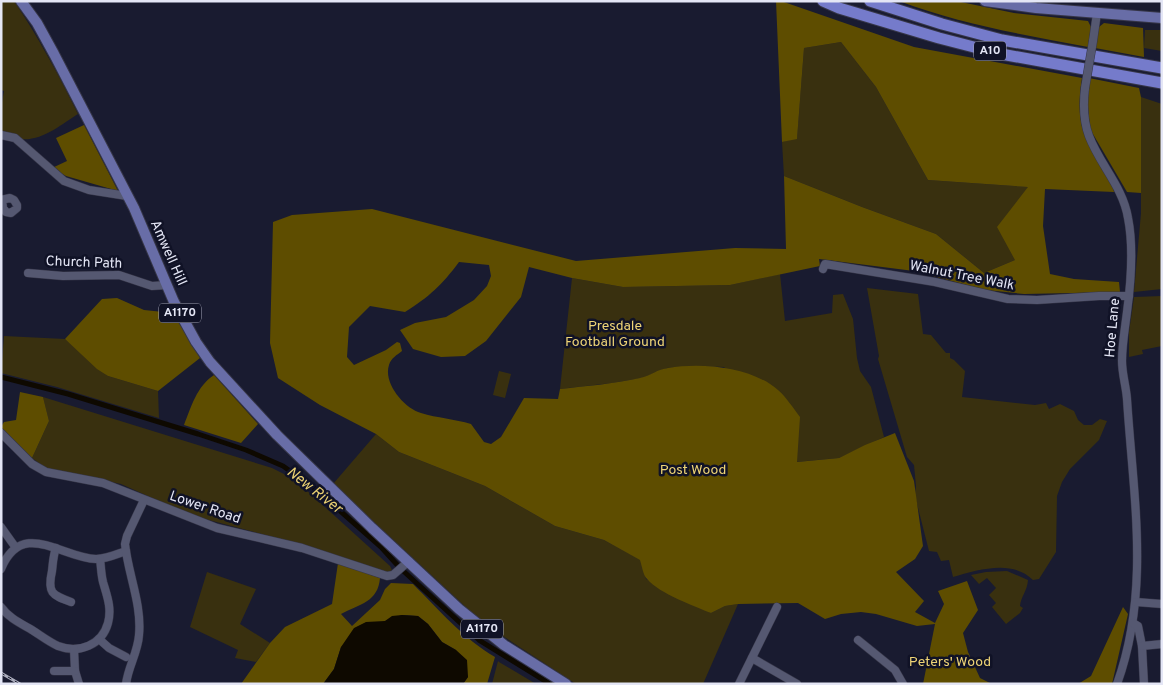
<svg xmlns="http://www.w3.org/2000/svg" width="1163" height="685" font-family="Overpass,sans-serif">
	<rect width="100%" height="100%" fill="#191b30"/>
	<g fill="#39300f">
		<path d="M1,1H14C38,37 59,75 78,114C62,124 41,142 20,139C14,137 8,135 1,133V108L4,91L1,90Z"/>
		<polygon points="1145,30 1162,30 1162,51 1144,48"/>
		<polygon points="841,42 876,87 928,180 1029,187 1015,260 984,273 936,234 862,207 784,176 782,142 797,138 804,48"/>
		<polygon points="1141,97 1162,104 1162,289 1134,292 1141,213"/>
		<polygon points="780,274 785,321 832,313 833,295 843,294 853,319 857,358 860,371 871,387 884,437 839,458 796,462 724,367 698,366 667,368 642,378 612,383 560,389 572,278 623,287 730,285"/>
		<path d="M867,288L918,294L923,334L931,335L946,353H950V358L954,360L965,371L962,397L1035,405L1046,403L1049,409L1060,404L1074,411L1078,420L1084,425H1092L1100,419L1107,421L1099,440L1070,469L1062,482L1057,496L1056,552L1039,579L1033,580C1012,559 978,570 953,577L949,560L941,561L937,552L929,551L915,496L916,486L914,465L907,457L878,359L879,356Z"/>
		<polygon points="1162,296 1162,346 1142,350 1143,354 1129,357 1129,332 1134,297"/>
		<polygon points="4,336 65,339 108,376 158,391 159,418 57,387 1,373"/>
		<polygon points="499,371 511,374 505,398 493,395"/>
		<polygon points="43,397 272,468 286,475 304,488 390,566 392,570 387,573 307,546 190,515 121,484 46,468 32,458 49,421"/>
		<polygon points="376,434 399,452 485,486 555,526 604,540 641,560 646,579 711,613 725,606 738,604 703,684 576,684 483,623 333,484"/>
		<path d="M1007,571L1028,580C1027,592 1021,596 1020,606L1023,608L1020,613L1006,624L992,607L996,603L989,595L996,588L987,578L979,584L971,575L986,572Z"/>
		<polygon points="207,572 256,589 240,624 270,643 256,662 235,658 238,650 190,627"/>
		<polygon points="498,661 499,662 536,684 492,684"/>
	</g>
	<g fill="#5e4d00">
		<path d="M776,1H781L914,47L1082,78C1077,112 1079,132 1098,161C1103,170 1113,181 1114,192L1045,189L1043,226L1050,274L1074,279L1119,282L1120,292L1024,294L986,290L914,271L819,259L820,266L730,285L623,287L572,278L529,267L521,297L486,341L465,356L441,357L413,349L400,330L415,323L446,317L474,300L487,286L491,276L489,265L459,262C442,285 429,297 405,312L370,306L349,327L347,357L354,365L386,350L397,342L400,343L402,351C397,355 391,358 389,365C383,383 404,408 421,413C437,418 455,419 471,424L484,442L491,444L501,437L524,398L558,399L560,389C586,386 613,384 640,378C650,376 658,369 668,368C702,362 752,367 778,390C787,398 793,408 800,417L797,462L839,458L865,445L895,433L914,481L923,546L915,559L896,572L924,601L915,612L935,623L944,604L938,591L967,581L978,610L963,633L968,652L980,678L992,684H923L935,624L917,626L876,614L861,612L841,614L825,619L798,603L738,604L725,606L711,613C694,606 660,594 647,579C643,575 642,566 640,560L604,540L555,526L485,486L399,452L376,434L320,405L278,378L270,343L273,222L292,215L372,209L576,261L735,248L786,249L784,176L862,207L936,234L984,273L1015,260L997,227L1028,187L928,180L876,87L841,42L804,48L797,139L782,142Z"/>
		<path d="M899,1H956L1014,13L1088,21L1091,27L1088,47C1024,35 960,24 899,1Z"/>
		<polygon points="1104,23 1143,28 1144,57 1095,48 1099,27"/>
		<polygon points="1089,78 1139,88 1141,97 1141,193 1127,192 1090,129 1087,97"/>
		<polygon points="84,125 118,191 66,176 52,168 67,161 56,138"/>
		<polygon points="117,298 144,310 173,313 200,358 158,391 108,376 97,369 65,339 102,299"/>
		<path d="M214,375L258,424L241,443L184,425C191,407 197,386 214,375Z"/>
		<polygon points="20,392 43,397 49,421 32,458 1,427 4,422 16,420"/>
		<path d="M338,563L380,578C378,602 360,604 341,614L352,626L380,600L385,589L391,583L413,584C439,610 464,639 495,657L487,684H463L468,677L456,650L442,642L428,624L418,616L402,615L385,621L341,647L334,669L323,684H241L270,643L285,627L332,604Z"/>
		<polygon points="1123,607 1128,614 1112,684 1078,684 1091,676"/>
	</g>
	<polygon fill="#0e0900" points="402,615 418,616 428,624 442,642 456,650 467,660 468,677 463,684 323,684 334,669 341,647 354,628 366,622 385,621 392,616"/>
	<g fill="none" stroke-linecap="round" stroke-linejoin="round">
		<polyline stroke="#0e0900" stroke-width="5" points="1,377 68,394 198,434 246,450 283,466 314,488 381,547 400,568 479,640 550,684"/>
		<g stroke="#363648" stroke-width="9">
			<g id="minor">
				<polyline points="1093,41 1097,13"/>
				<path d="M1085,88C1083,105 1083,120 1089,136C1100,165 1123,187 1128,218C1134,248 1131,282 1127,312C1125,328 1122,345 1122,361C1122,374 1126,386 1127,399C1133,495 1151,590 1117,684"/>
				<polyline points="1,135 15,138 64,181 89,190 127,196"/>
				<polyline points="1,200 10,198 14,200 17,205 17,208 11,213 6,212 3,208 2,200"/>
				<polyline points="823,269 825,264 935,282 1008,299 1037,300 1099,296 1129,296"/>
				<polyline points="28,273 63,276 119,275 152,286 167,285"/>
				<polyline points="1,433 32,464 46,472 103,483 217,528 302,548 387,576 393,575 409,561"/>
				<polyline points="1,527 16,548"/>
				<path d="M56,548C53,556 53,563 52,571C47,593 52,595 71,602"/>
				<path d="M1,569C22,518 62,558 96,559C107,559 117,554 126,551"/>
				<polyline points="1136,602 1162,604"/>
				<path d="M1,607C9,618 20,623 32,630C40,635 49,642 58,646C79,654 102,645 108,623C112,608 107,596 103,582C101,574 101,566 100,559"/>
				<polyline points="1133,623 1138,626 1142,646 1144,684"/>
				<polyline points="99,639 109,648 126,657"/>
				<polyline points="858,640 895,670 903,684"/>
				<polyline points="1142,646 1162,644"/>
				<polyline points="74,649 75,671 79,684"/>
				<polyline points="752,658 797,684"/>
				<polyline points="54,671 75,671"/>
				<path d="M126,684C128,667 138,652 139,635C142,604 128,574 125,544L127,536L144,500"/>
				<polyline points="739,684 777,607"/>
			</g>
		</g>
		<g stroke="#363648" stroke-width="12">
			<g id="major">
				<polyline points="21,1 37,23 54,54 134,208 174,302 196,342 210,362 277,435 372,528 459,609 504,645 566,684"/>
				<polyline points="985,1 1036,8 1162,18"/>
			</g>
		</g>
		<g stroke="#363648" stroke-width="13">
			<g id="highway">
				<polyline points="823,1 839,8 939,38 1001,54 1162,83"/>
				<polyline points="870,1 942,24 1002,40 1162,68"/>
			</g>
		</g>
		<use href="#minor" stroke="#555871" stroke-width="8"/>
		<use href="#major" stroke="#686da7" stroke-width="10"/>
		<use href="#highway" stroke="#757bcb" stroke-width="11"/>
		<g stroke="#abadbd" stroke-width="3">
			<polyline id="rail" points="1,673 20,684"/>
		</g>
		<use href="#rail" stroke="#101226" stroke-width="1" stroke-dasharray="4" stroke-linecap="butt"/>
		<g stroke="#363648" stroke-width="9" stroke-linecap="butt">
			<polyline id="minor-bridge" points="1085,88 1093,41"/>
		</g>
		<use href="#minor-bridge" stroke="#555871" stroke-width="8"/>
	</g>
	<g text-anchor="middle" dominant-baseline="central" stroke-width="5" stroke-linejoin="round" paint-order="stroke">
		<g fill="#101226" stroke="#a4a6b7" stroke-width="1">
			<rect x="974" y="41.5" width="32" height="19" rx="4"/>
			<rect x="159" y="303.5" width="42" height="19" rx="4"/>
			<rect x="461" y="619.5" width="42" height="19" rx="4"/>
		</g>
		<g font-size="12" font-weight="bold" fill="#e4e6f5">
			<text x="990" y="51">A10</text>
			<text x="180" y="313">A1170</text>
			<text x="482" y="629">A1170</text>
		</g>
		<g font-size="14" fill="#e4e6f5" stroke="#101226">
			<text transform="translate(168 253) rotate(66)">Amwell Hill</text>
			<text transform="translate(84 263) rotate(2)">Church Path</text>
			<text transform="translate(962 276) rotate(11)">Walnut Tree Walk</text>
			<text transform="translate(1113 328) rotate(-85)">Hoe Lane</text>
			<text transform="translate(205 508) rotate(19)">Lower Road</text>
		</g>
		<g font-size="14" fill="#eed476" stroke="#101226">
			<text x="615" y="326">Presdale<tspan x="615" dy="16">Football Ground</tspan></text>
			<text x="693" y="470">Post Wood</text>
			<text x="950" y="662">Peters' Wood</text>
		</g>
		<g font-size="15" font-style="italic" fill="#ead072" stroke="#101226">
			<text transform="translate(314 491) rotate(38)">New River</text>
		</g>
	</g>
	<rect width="1163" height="685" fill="none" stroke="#e4e6f5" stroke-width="5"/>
</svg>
